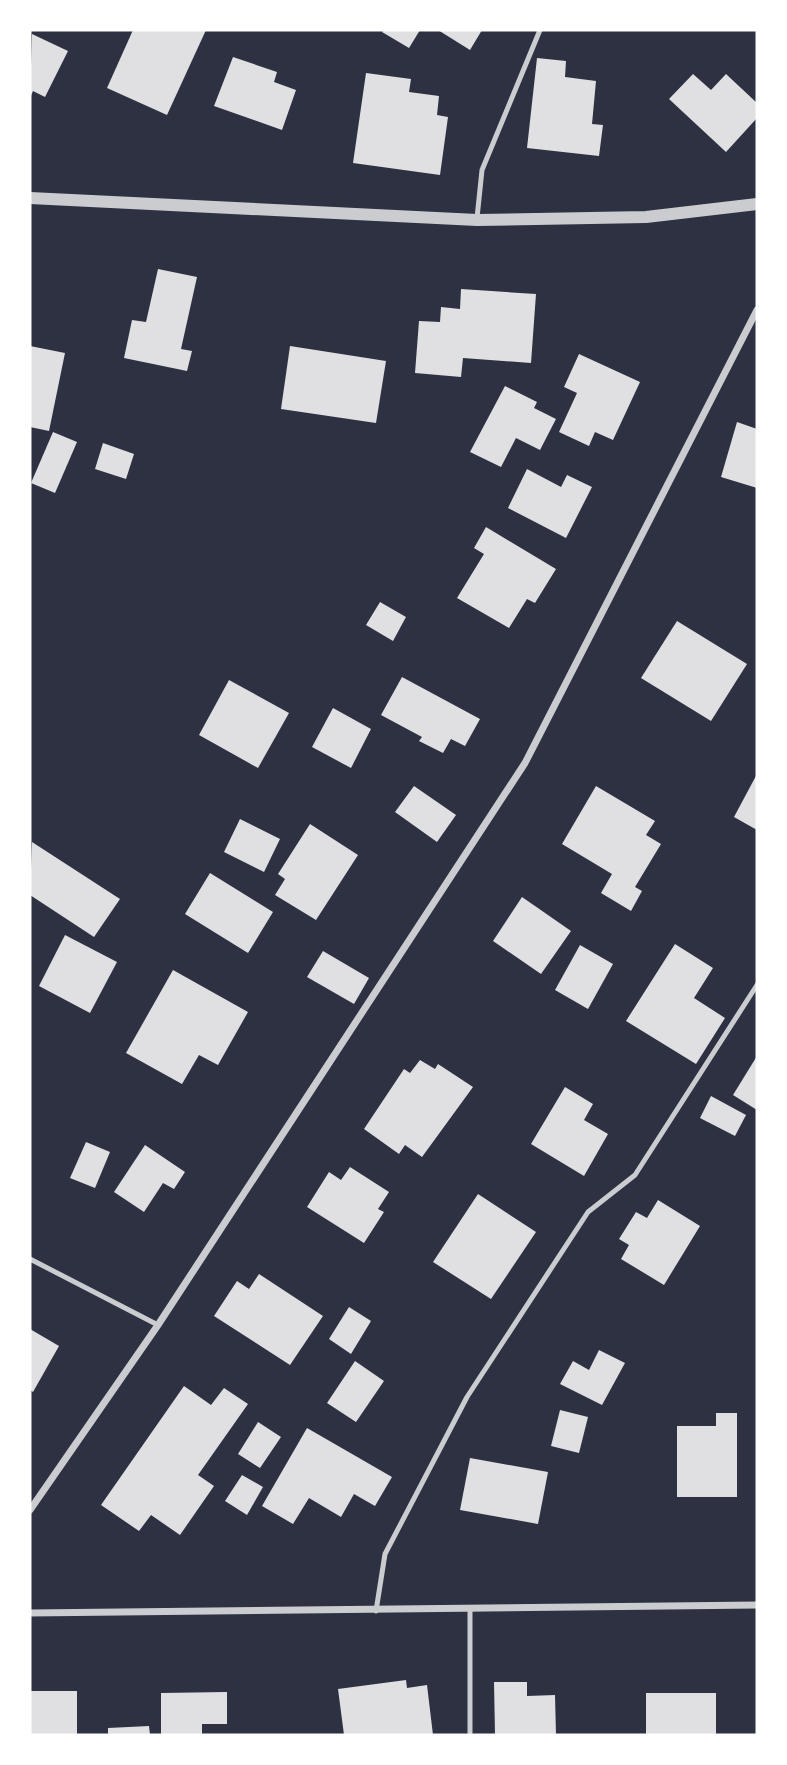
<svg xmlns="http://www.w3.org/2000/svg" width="787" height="1765" font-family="'Open Sans',sans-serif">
	<rect width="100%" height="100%" fill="#2d3142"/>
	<g fill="#e0e0e3">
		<polygon points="133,30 206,30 167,115 107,88"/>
		<polygon points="384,30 420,30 409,48 382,32"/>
		<polygon points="438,30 482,30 470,50"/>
		<polygon points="32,34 68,51 45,97 33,91 30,98"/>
		<polygon points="233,57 277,72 274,82 296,90 282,130 214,106"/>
		<polygon points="537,58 566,61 565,77 596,81 592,124 603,125 599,156 527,148"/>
		<polygon points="366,73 411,79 409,92 439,96 437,115 448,117 440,175 353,163"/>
		<polygon points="693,74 711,90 726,74 757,103 757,118 726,152 669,99"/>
		<polygon points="158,269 197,277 181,349 192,351 187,371 124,358 132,320 146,322"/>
		<polygon points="461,289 536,294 531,363 463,358 461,377 415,373 419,321 440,322 441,307 460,309"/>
		<polygon points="30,346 65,353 49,431 30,427"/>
		<polygon points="290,346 386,361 376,423 281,409"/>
		<polygon points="579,354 640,382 613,440 595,432 589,446 559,432 577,393 564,387"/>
		<polygon points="505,386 537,402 534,408 556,419 540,450 516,438 501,467 470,452"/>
		<polygon points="737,422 757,429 757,488 721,477"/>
		<polygon points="53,432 77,442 55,493 31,483"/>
		<polygon points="103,443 134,454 126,479 95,469"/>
		<polygon points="527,469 561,487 567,475 592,487 566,538 508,508"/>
		<polygon points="486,527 556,569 535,603 527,599 509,628 457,598 484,554 474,548"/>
		<polygon points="380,602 406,617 393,641 366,625"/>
		<polygon points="677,621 747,664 711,721 641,678"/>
		<polygon points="402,677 480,719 465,746 451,739 443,753 419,741 422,737 381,715"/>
		<polygon points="229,680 289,713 258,768 199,735"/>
		<polygon points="333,708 371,729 351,768 312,747"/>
		<polygon points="757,774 757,830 734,817"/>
		<polygon points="414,786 456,815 437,842 395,812"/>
		<polygon points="596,786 655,821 646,835 661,844 635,887 642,891 631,911 601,893 612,874 562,844"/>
		<polygon points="240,819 280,839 264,872 224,852"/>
		<polygon points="310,824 358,855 316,920 275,895 285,879 278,874"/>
		<polygon points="32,842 120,899 94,937 30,895"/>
		<polygon points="210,873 273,912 248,953 185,914"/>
		<polygon points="522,897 571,931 541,974 493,941"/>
		<polygon points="65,935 117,962 90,1013 39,986"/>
		<polygon points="675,944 713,968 694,998 725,1018 696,1064 626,1021"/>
		<polygon points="580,945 613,964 588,1009 555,990"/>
		<polygon points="323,951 369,978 354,1004 307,977"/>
		<polygon points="173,970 248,1012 218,1065 199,1055 182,1084 126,1053"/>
		<polygon points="757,1056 757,1110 733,1095"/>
		<polygon points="420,1060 435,1069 438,1064 473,1087 422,1157 405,1145 399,1154 364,1129 404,1069 410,1073"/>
		<polygon points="565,1087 593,1104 584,1120 608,1134 584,1176 531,1144"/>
		<polygon points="711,1096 746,1115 735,1136 700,1118"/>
		<polygon points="86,1142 110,1152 95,1188 70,1178"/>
		<polygon points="145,1145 185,1172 174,1189 163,1183 144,1212 114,1192"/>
		<polygon points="350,1167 389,1192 378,1209 384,1212 364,1243 307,1207 329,1172 341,1180"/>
		<polygon points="478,1194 536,1232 491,1299 433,1262"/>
		<polygon points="658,1200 700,1226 664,1285 621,1259 629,1245 619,1239 636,1212 647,1218"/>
		<polygon points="259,1274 323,1316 290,1365 214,1316 237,1281 249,1289"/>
		<polygon points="349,1307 371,1321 351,1354 329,1339"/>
		<polygon points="30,1329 59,1346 33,1392 30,1390"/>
		<polygon points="599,1350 625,1363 602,1405 560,1384 573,1361 589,1370"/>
		<polygon points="355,1361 384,1381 356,1422 327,1403"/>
		<polygon points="184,1386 211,1405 224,1388 248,1404 198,1475 214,1486 180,1535 151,1515 139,1531 101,1505"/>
		<polygon points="560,1410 588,1417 579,1453 551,1446"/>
		<polygon points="716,1413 737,1413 737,1497 677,1497 677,1426 716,1426"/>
		<polygon points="258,1422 281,1437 260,1468 238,1454"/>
		<polygon points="307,1428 392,1477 375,1506 354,1494 341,1517 309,1498 293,1524 262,1506"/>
		<polygon points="470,1458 548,1472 538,1524 460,1510"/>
		<polygon points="242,1475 263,1487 247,1515 225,1501"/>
		<polygon points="406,1680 407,1688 427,1685 433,1735 344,1735 338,1689"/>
		<polygon points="494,1682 527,1682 527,1696 555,1695 556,1735 495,1735"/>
		<rect x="30" y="1691" width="47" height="44"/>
		<polygon points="227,1692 227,1724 202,1724 202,1735 161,1735 161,1693"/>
		<rect x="646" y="1693" width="70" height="42"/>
		<polygon points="149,1726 150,1735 108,1735 108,1728"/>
	</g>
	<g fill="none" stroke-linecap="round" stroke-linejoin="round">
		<g stroke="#caccd0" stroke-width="5">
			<polyline points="477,218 482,170 540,30"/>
			<polyline points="30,1259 158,1325"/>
			<polyline points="376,1611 385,1554 467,1397 588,1212 635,1175 757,985"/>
			<polyline points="470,1735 470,1609"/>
		</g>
		<g stroke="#caccd0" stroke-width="7">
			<polyline points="30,1510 158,1325 525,763 757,310"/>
			<polyline points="30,1613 757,1605"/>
		</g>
		<polyline stroke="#caccd0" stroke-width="12" points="30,198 477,220 646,217 757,204"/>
	</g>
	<rect width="787" height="1765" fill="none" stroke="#ffffff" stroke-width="63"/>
</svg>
